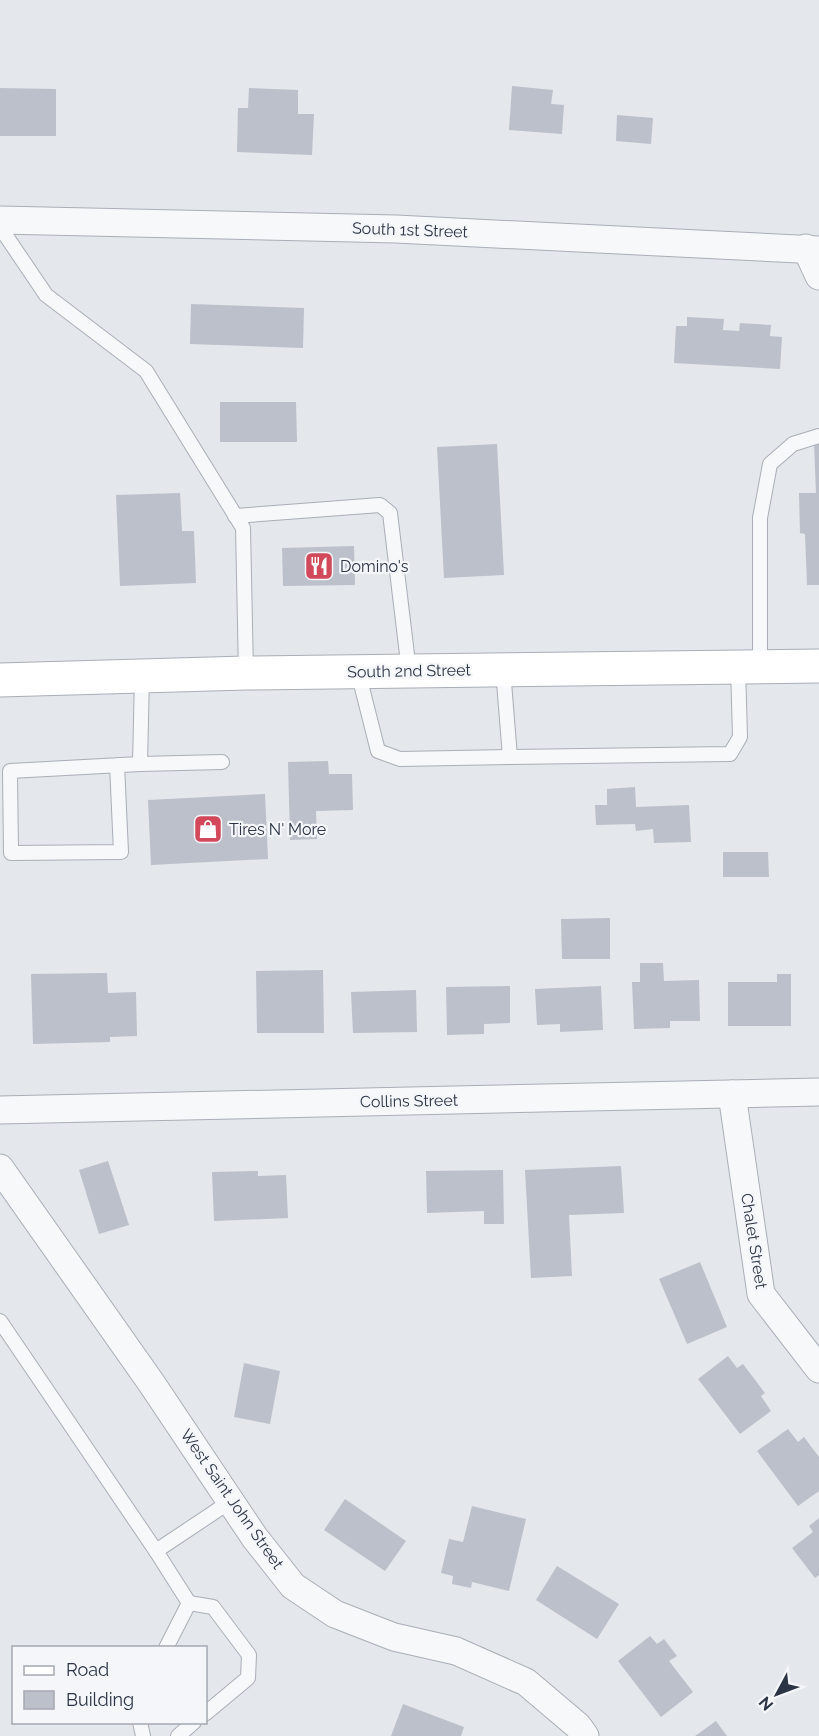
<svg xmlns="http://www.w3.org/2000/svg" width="819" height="1736" font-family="Raleway,sans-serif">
	<rect width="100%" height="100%" fill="#e4e7ec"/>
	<g fill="#bbc0ca">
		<polygon points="512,86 553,90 551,104 564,105 562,134 509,130"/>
		<polygon points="0,88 56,89 56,136 0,136"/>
		<polygon points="249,88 298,90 298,114 314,114 312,155 237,152 238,108 248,108"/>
		<polygon points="617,115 653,118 651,144 616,141"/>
		<polygon points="191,304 304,308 303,348 190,344"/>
		<polygon points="687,317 724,319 723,330 739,331 740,323 771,325 770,336 782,337 780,369 674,363 676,326 687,326"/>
		<polygon points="220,402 296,402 297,442 220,442"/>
		<polygon points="814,443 819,443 819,585 807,585 805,534 800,533 799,493 816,493"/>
		<polygon points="497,444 504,575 444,578 437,447"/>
		<polygon points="180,493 182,531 194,531 196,583 120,586 116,495"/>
		<polygon points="354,546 355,585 283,586 282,548"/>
		<polygon points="328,761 329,774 352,774 353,810 316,811 317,839 290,840 288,762"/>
		<polygon points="635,787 636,807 689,805 691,842 654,843 653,829 636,831 635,824 596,825 595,805 607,805 607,789"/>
		<polygon points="265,794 268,859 151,865 148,800"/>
		<polygon points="723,852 768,852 769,877 723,877"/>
		<polygon points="610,918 610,959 562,959 561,919"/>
		<polygon points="640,963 663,963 664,981 699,980 700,1021 670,1021 670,1028 634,1029 632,982 640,982"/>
		<polygon points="323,970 324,1033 257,1033 256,971"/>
		<polygon points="107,973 108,993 136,992 137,1036 110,1037 110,1042 33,1044 31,974"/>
		<polygon points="777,974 791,974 791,1026 728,1026 728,982 777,982"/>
		<polygon points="510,986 510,1023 484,1024 484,1034 447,1035 446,987"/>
		<polygon points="601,986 603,1030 560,1032 560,1024 537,1025 535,989"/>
		<polygon points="416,990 417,1032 353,1033 351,992"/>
		<polygon points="108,1161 129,1225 99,1234 79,1170"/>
		<polygon points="621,1166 624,1213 569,1215 572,1276 531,1278 525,1170"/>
		<polygon points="503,1170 504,1224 484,1224 484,1211 427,1213 426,1171"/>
		<polygon points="258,1171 258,1176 286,1175 288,1218 214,1221 212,1172"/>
		<polygon points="700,1262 727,1327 687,1344 659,1279"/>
		<polygon points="728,1356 737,1368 743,1364 765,1393 761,1396 771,1411 740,1434 698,1379"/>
		<polygon points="244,1363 280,1371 270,1424 234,1417"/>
		<polygon points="788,1429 798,1442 804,1437 819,1457 819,1491 798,1506 757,1451"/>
		<polygon points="345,1499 406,1541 385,1571 324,1530"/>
		<polygon points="472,1506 526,1519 509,1591 472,1582 471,1588 452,1584 453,1576 441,1573 449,1539 463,1542"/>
		<polygon points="819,1518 819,1575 815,1578 792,1548 813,1532 809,1526"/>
		<polygon points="557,1566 619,1604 597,1639 536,1600"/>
		<polygon points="650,1636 657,1644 664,1639 677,1656 669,1661 693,1692 661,1717 618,1661"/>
		<polygon points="403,1704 464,1727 461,1736 391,1736"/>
		<polygon points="716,1721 727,1736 695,1736"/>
	</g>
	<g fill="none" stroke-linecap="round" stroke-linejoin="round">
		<g stroke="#a9aeb7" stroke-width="16">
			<g id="service">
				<polyline points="0,227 46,295 146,371 243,528 246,673"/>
				<polyline points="235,516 380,505 390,513 409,671"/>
				<polyline points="760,667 760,518 770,464 793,444 819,436"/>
				<polyline points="503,670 510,757 730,754 740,737 738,667"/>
				<polyline points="358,672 378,751 400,759 510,757"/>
				<polyline points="140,764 222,762"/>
				<polyline points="117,765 121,852 11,853 10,771 140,764 142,676"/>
				<polyline points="0,1321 156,1551 231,1501"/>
				<polyline points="156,1551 189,1603 166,1648"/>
				<polyline points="189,1603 213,1607 249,1655 248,1678 206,1713"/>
				<polyline points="140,1722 143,1736"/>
				<polyline points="178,1736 194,1722"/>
			</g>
		</g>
		<g stroke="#a9aeb7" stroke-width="29">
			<g id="minor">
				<polyline points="0,220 396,229 819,250"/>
				<polyline points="806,248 819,276"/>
				<polyline points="732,1094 761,1294 819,1369"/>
				<polyline points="0,1110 819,1092"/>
				<polyline points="0,1168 152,1384 255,1538 293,1586 335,1614 394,1637 456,1651 526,1682 578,1726 585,1736"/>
			</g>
		</g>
		<g stroke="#a9aeb7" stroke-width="35">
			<polyline id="secondary" points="0,680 246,673 819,666"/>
		</g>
		<use href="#service" stroke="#f7f8fa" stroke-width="14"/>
		<use href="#minor" stroke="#f7f8fa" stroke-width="27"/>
		<use href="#secondary" stroke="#fff" stroke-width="33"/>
	</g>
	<defs>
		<g id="restaurant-square" transform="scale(1.5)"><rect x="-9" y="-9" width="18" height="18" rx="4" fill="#d1495b" stroke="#f4f6f9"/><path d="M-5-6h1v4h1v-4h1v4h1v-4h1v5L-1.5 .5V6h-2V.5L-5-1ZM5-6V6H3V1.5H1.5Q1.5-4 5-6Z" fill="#fff"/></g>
		<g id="shop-square" transform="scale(1.5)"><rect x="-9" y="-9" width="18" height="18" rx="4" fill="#d1495b" stroke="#f4f6f9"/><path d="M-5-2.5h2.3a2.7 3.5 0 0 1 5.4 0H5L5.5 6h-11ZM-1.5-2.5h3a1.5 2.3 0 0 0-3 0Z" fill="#fff"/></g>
	</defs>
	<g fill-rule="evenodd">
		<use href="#restaurant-square" x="319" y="566"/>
		<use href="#shop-square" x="208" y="829"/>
	</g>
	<g text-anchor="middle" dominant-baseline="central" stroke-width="4.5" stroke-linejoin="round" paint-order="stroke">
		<g font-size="16" fill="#2b3445" stroke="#f4f6f9">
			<text transform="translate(410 230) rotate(2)">South 1st Street</text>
			<text transform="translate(409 671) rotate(-1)">South 2nd Street</text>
			<text transform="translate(409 1101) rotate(-1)">Collins Street</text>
			<text transform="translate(754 1241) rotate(81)">Chalet Street</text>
			<text transform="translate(232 1499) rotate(55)">West Saint John Street</text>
		</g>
		<g font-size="16" fill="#2b3445" stroke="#f4f6f9" text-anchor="start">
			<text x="340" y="566">Domino's</text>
			<text x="229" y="829">Tires N' More</text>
		</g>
	</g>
	<rect x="12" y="1646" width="195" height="78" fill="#f4f6f9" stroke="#a4a8b1" stroke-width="1.5"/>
	<rect x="24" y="1666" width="30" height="9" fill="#ffffff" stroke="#a4a8b1" stroke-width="1.5"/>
	<text x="66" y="1676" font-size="18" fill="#2b3445">Road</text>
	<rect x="24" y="1691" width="30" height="18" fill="#bbc0ca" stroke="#a4a8b1" stroke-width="1.5"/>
	<text x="66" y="1706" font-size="18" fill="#2b3445">Building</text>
	<g transform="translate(777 1694) rotate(229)" stroke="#f4f6f9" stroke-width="4.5" paint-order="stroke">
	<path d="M0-4.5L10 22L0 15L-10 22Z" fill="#2b3445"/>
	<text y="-9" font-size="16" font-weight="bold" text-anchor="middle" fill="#2b3445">N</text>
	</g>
</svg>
